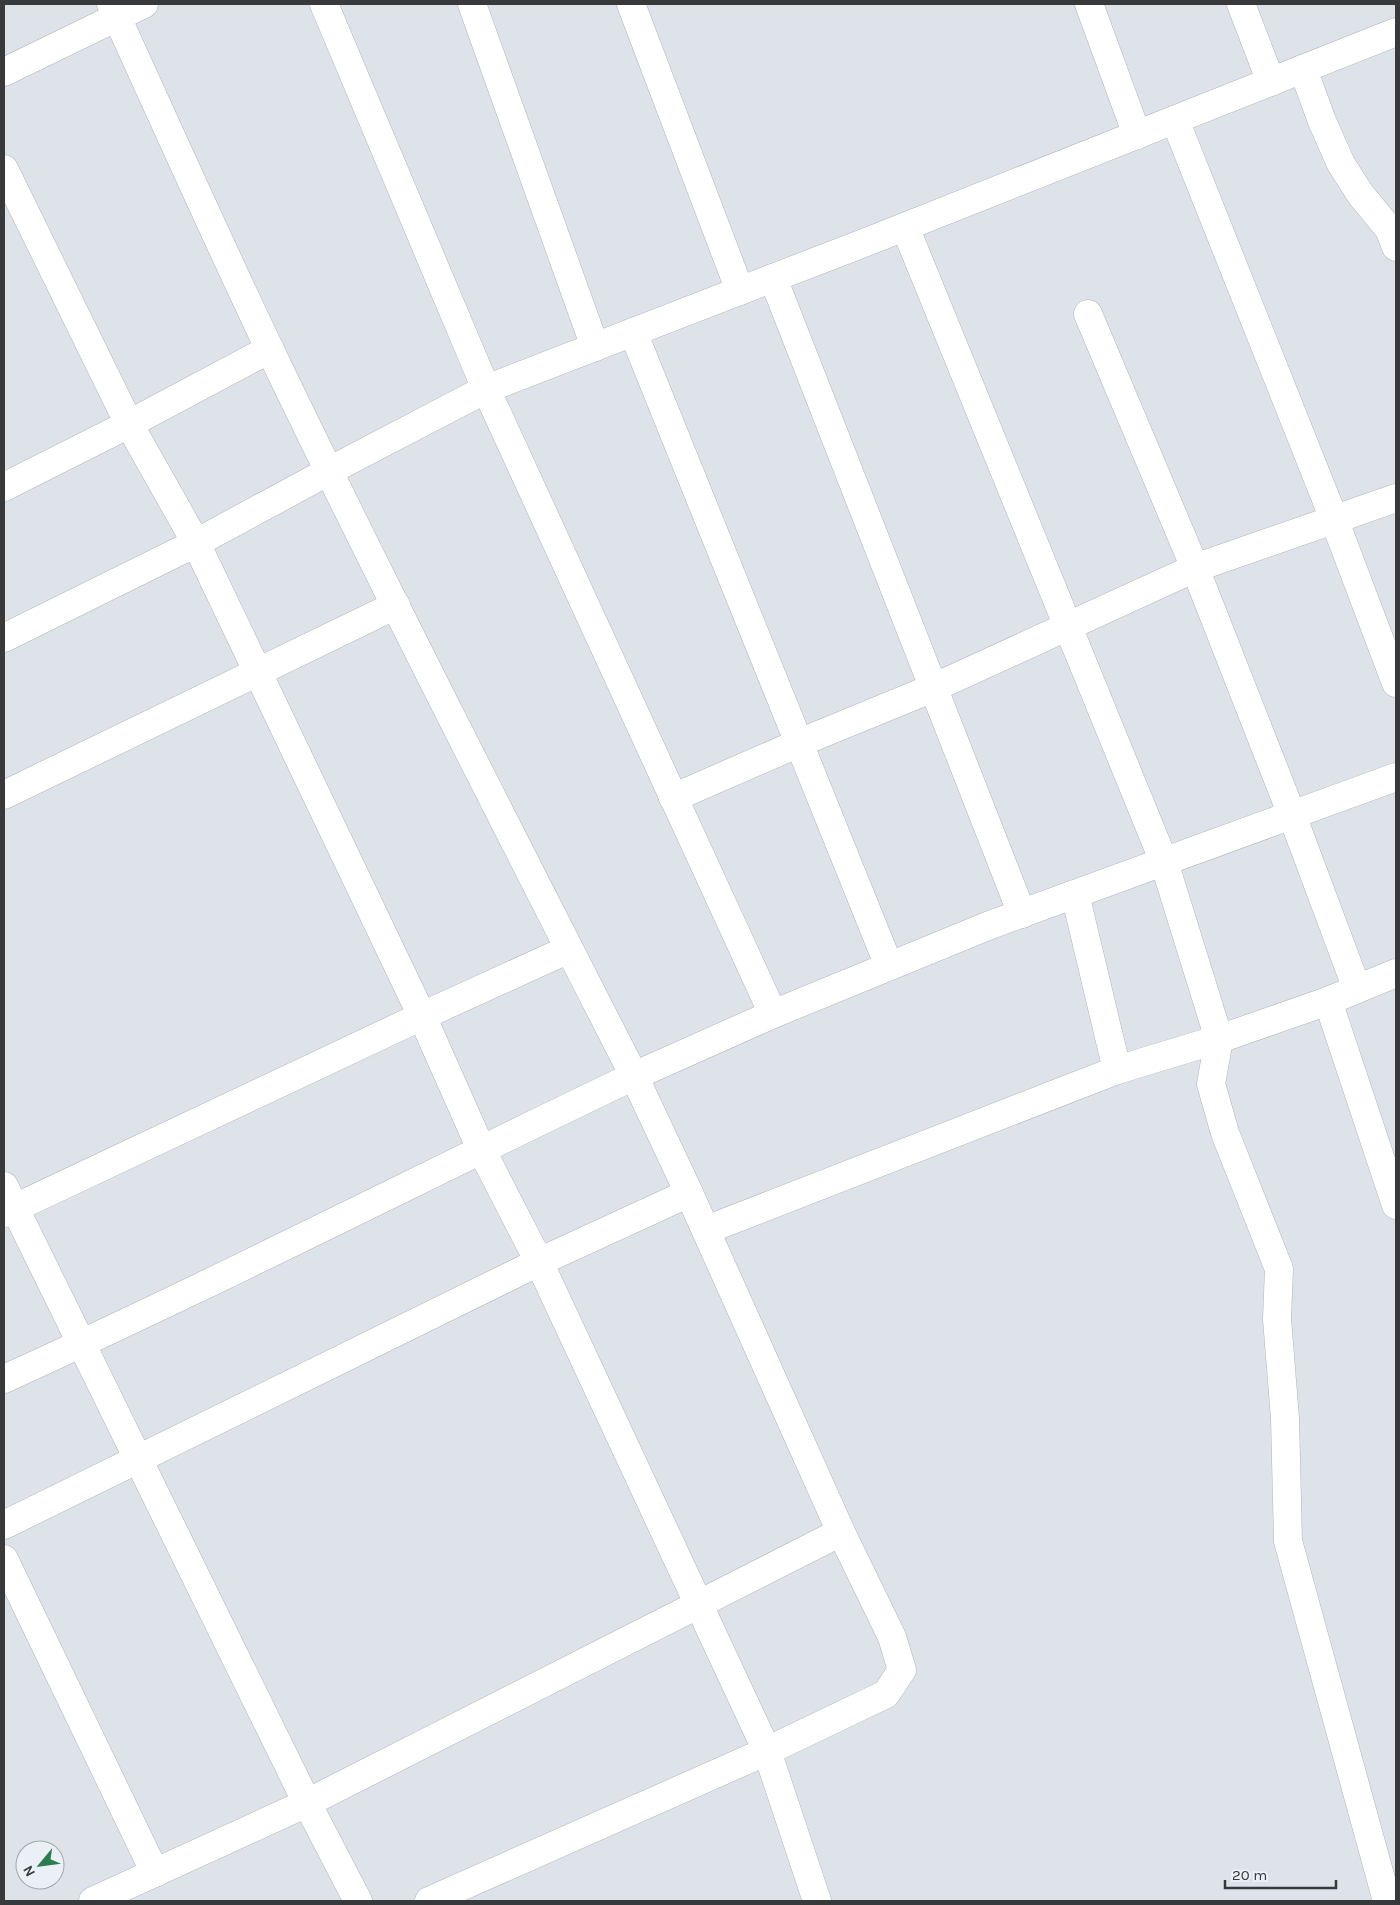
<svg xmlns="http://www.w3.org/2000/svg" width="1400" height="1905" font-family="Karla,sans-serif">
	<rect width="100%" height="100%" fill="#dee3e9"/>
	<g fill="none" stroke-linecap="round" stroke-linejoin="round">
		<g stroke="#b0b5bb" stroke-width="29">
			<g id="street">
				<path d="M111,4C164,120 216,237 271,352C388,596 512,836 634,1076L773,1014L990,925L1396,777"/>
				<polyline points="472,4 595,347"/>
				<polyline points="631,4 740,291"/>
				<polyline points="1089,4 1137,135"/>
				<polyline points="1241,4 1271,82"/>
				<polyline points="1303,69 1322,121 1341,164 1361,195 1389,229 1396,247"/>
				<polyline points="4,72 144,4"/>
				<polyline points="1175,120 1334,519 1396,683"/>
				<polyline points="4,169 129,424 196,543 422,1016 481,1149 539,1262 767,1751 429,1901"/>
				<polyline points="905,227 1164,862 1219,1039 1328,1001 1396,973"/>
				<polyline points="773,278 1022,914"/>
				<polyline points="1088,314 1195,568 1292,815 1357,989"/>
				<polyline points="633,332 889,966"/>
				<polyline points="4,487 129,424 270,349"/>
				<polyline points="4,638 196,543 329,471 486,389 324,4"/>
				<polyline points="4,795 396,605"/>
				<polyline points="673,798 799,743 933,688 1195,568 1396,498"/>
				<polyline points="1328,1001 1396,1205"/>
				<polyline points="773,1014 486,389 874,239 1396,32"/>
				<polyline points="1117,1070 1219,1039 1211,1084 1225,1133 1279,1269 1277,1319 1285,1418 1288,1541 1387,1901"/>
				<polyline points="4,1186 307,1803 358,1901"/>
				<polyline points="4,1213 422,1016 569,949"/>
				<polyline points="706,1230 1117,1070 1075,894"/>
				<path d="M4,1379C216,1283 424,1176 634,1076L689,1193L841,1532L892,1637L902,1670L886,1694L767,1751L817,1901"/>
				<polyline points="4,1525 539,1262 689,1193"/>
				<polyline points="4,1559 155,1873"/>
				<polyline points="93,1901 307,1803 841,1532"/>
			</g>
		</g>
		<use href="#street" stroke="#fff" stroke-width="28"/>
	</g>
	<rect width="1400" height="1905" fill="none" stroke="#37393b" stroke-width="10"/>
	<g transform="translate(40 1865) rotate(241)"><circle r="24" fill="#ebf0f6" stroke="#a3a7ab"/>
	<path d="M0-4L9 19L0 12L-9 19Z" fill="#2c7d4e"/>
	<text y="-8" font-size="14" font-weight="bold" text-anchor="middle" fill="#37393b">N</text>
	</g>
	<path d="M1225 1880v8h111v-8" fill="none" stroke="#37393b" stroke-width="2.5"/>
	<text x="1232" y="1880" font-size="15" fill="#37393b" stroke="#ebf0f6" stroke-width="4" paint-order="stroke">20 m</text>
</svg>
